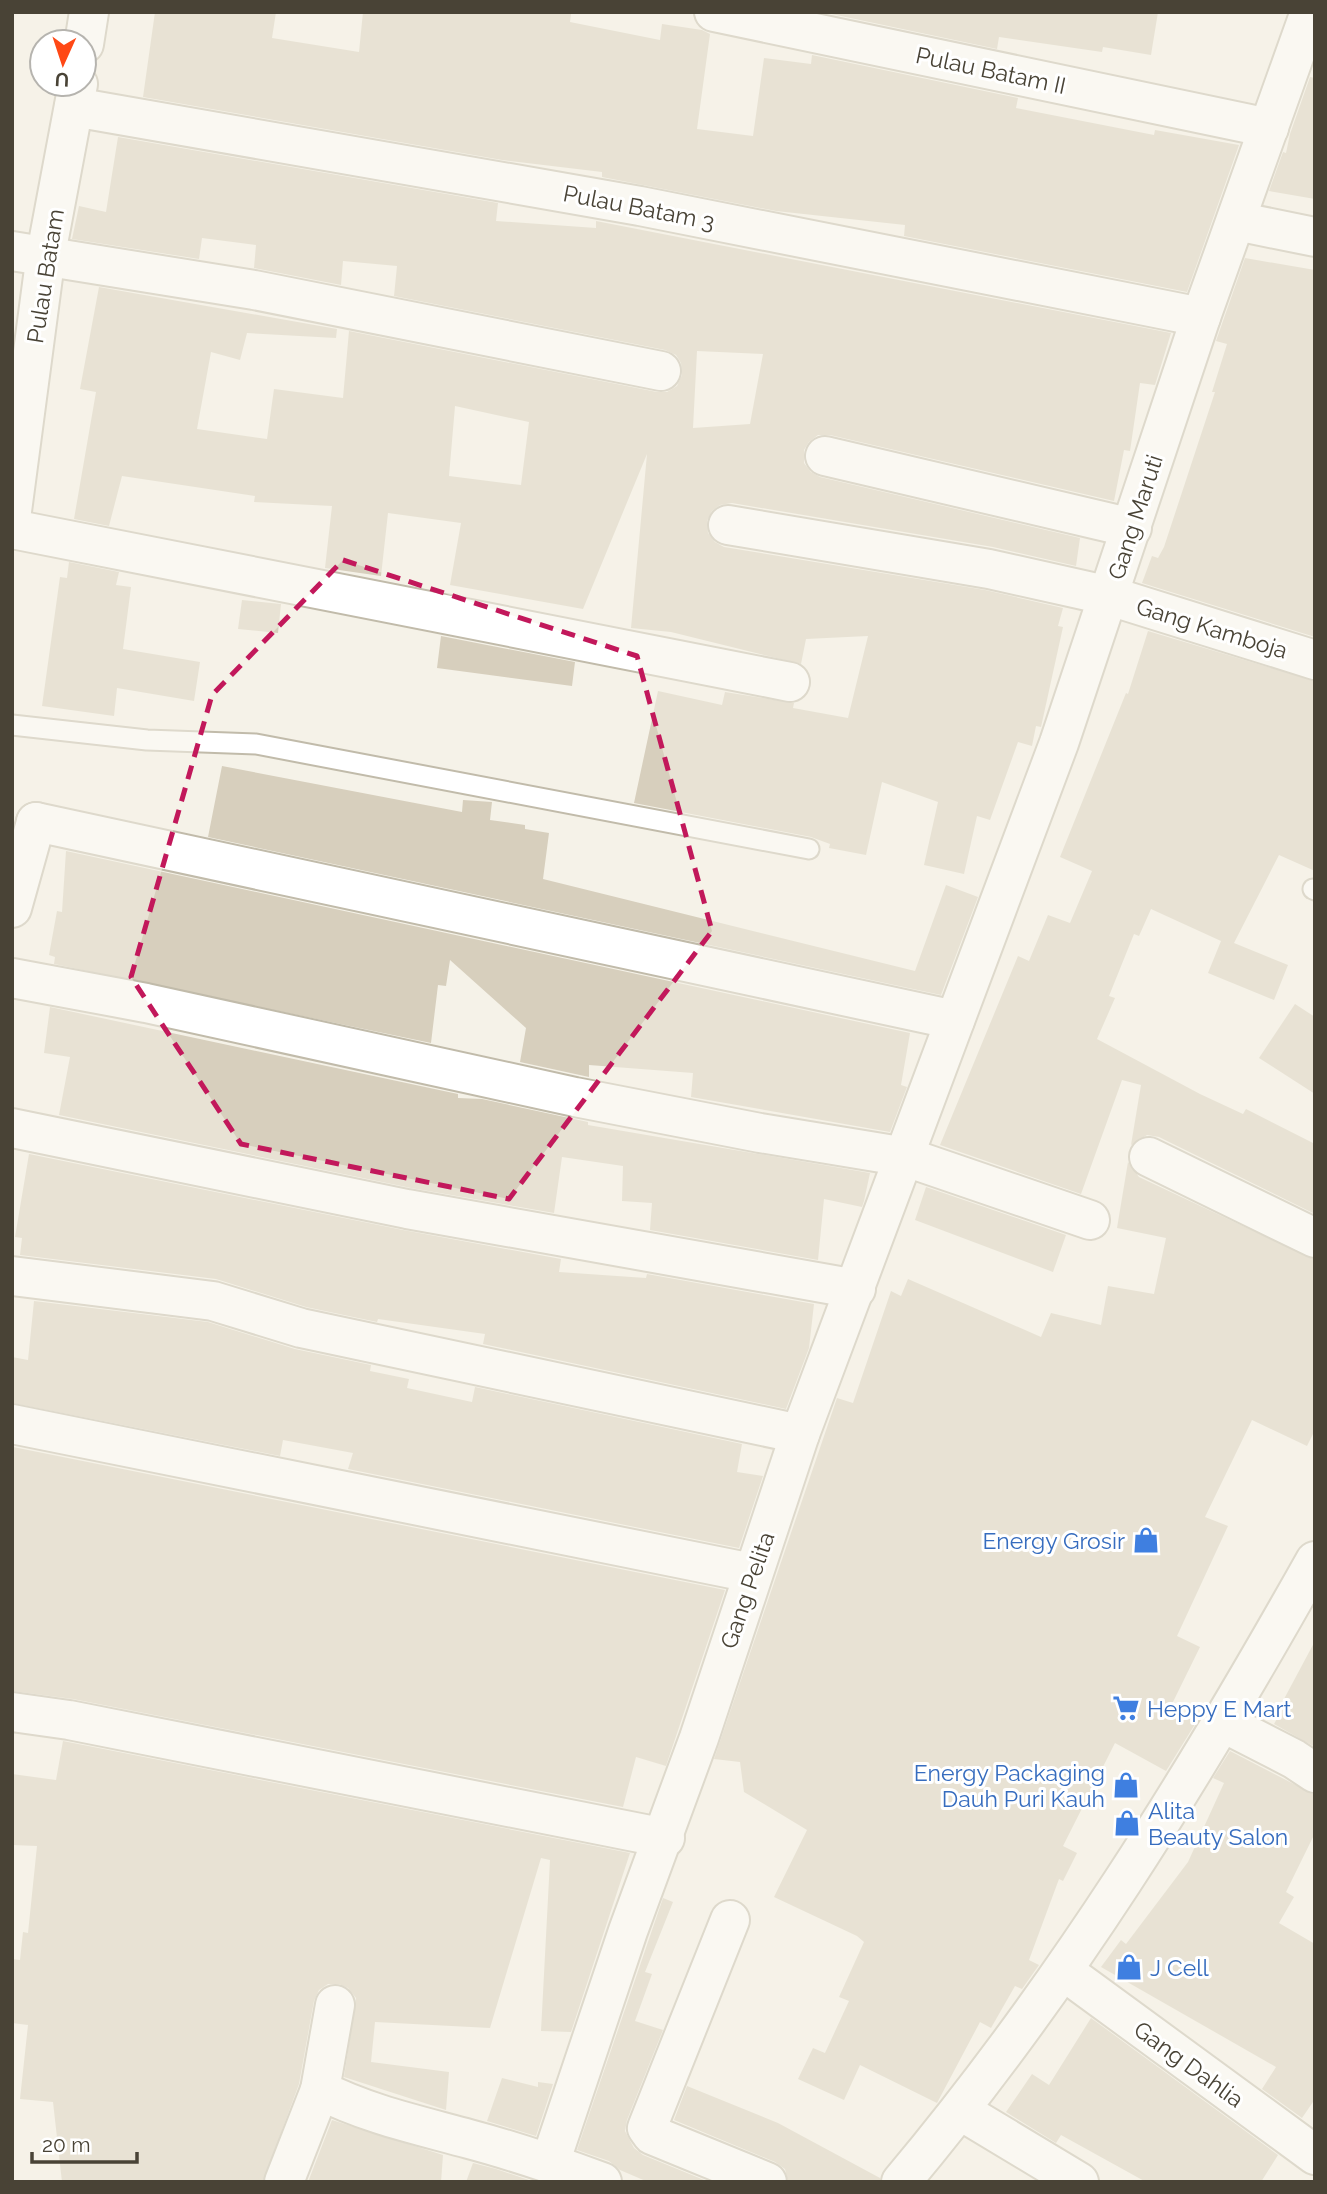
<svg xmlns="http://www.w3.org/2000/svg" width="1327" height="2194" font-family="Raleway,sans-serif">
	<rect width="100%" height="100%" fill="#f5f2e8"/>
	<g fill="#d7cfbd" fill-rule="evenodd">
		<polygon points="155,12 276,12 272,38 359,52 363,12 571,14 570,22 660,40 662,24 702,30 710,34 697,129 753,136 764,58 811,64 812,55 1018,98 1016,108 1154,135 1155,130 1239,145 1187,292 904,236 905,225 776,211 602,177 602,172 502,160 143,97"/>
		<polygon points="822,12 1158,12 1151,55 1103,47 1102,52 999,37 997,49"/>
		<polygon points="1310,77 1315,78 1315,199 1269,191 1283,152 1286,153 1290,134"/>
		<path d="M118,137L498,203L496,221L596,228V221L1171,333L1155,385L1140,383L1130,451L1124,450L1114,501L830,435H818L809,442L804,450V463L811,472L820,477L1080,538L1076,566L993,547L732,503L720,505L712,511L707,521L708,533L715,542L724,547L985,590L1063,608L1058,626L1063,627L1041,727L1036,726L1032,746L1018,742L990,820L977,816L964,874L924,865L938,802L882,782L866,855L829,848L830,844L811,837L634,803L658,691L722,705L725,692L794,703L793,708L848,718L868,636L806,639L801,664L671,632L631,628L647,454L583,609L450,585L461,523L388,513L381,576L325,568L332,506L254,502L255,496L122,476L109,526L74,519L96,392L80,389L99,287L337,329L336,338L247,333L240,360L211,352L197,429L267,439L274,389L343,398L349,331L657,392H667L677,386L682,375L681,363L676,355L665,350L394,296L397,266L343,261L341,285L254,268L256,245L202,238L199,259L72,239L79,206L106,212ZM697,351L763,354L750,424L693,428ZM455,406L529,422L521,485L449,476Z"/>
		<polygon points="1245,258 1315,270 1315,637 1142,583 1152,556 1158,558 1164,547 1215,392 1212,392 1227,344 1216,341"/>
		<polygon points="69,562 119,572 116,585 131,587 123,649 200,662 194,701 117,688 114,716 42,706 60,577 67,578"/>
		<polygon points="242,600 281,604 278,633 238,629"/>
		<polygon points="1148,631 1315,681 1315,871 1279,855 1234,943 1288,965 1274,1000 1208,973 1221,941 1151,909 1139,936 1134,934 1109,996 1115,998 1097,1039 1200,1094 1243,1114 1246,1109 1315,1144 1315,1214 1159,1137 1147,1135 1131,1145 1141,1085 1122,1080 1081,1194 940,1145 1018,956 1029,961 1048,915 1070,923 1092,871 1060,857 1126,693 1128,694"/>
		<polygon points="441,636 575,662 572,686 437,668"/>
		<polygon points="222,766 462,812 463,800 492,802 490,820 525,825 525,829 549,833 543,879 915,971 946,885 978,897 941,995 208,837"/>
		<polygon points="66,851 910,1033 901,1085 907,1087 890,1132 691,1097 693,1073 589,1065 589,1077 520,1062 526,1028 450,960 446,986 438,985 431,1043 54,964 55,957 49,955 57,911 62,912"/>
		<polygon points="1295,1004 1315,1017 1315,1094 1259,1058"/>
		<polygon points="50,1007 458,1094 458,1098 482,1099 588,1122 588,1125 870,1173 864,1201 862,1207 824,1199 818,1260 650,1230 652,1203 622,1201 623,1166 562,1157 554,1213 411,1188 59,1115 70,1057 44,1053"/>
		<polygon points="29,1154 403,1230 561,1259 559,1272 646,1278 647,1274 814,1304 809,1348 786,1409 483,1344 485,1334 378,1319 377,1322 306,1307 216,1279 20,1255 22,1238 15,1237"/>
		<polygon points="1128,1162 1139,1177 1315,1260 1315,1430 1307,1446 1252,1420 1205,1517 1228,1526 1177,1636 1200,1647 1170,1708 1197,1721 1166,1771 1115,1743 1063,1846 1077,1853 1063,1881 1059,1879 1029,1960 1039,1965 1022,1989 1015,1986 991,2028 980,2022 937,2103 860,2065 844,2100 798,2079 813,2048 825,2053 849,2001 839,1997 864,1942 857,1936 774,1897 807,1830 744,1792 740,1762 714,1759 837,1398 853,1403 891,1291 901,1296 908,1279 1041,1337 1051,1313 1101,1325 1108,1286 1154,1294 1166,1238 1117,1228"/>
		<polygon points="926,1187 1066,1235 1053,1272 915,1220"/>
		<polygon points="34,1301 208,1322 295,1349 371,1365 370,1371 409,1379 407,1388 472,1402 475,1387 742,1444 737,1472 763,1476 739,1548 348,1469 353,1453 283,1440 280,1456 12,1403 12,1357 28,1360"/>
		<polygon points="13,1447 725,1590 666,1766 636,1757 623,1807 73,1699 12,1691"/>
		<polygon points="1315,1641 1315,1747 1274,1724 1287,1701 1284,1699"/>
		<polygon points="63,1741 630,1853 571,2032 541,2031 550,1860 541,1858 490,2028 375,2022 371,2062 449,2072 446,2110 344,2077 356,1998 348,1988 339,1984 328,1984 319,1990 314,2001 299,2084 263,2182 62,2182 53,2102 20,2099 28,2025 12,2023 12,1959 20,1960 23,1932 28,1933 37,1846 12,1845 12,1774 56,1780"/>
		<polygon points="1230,1751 1315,1795 1315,1833 1286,1892 1294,1897 1279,1923 1315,1944 1315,2099 1302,2118 1262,2089 1276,2067 1101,1967 1121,1940 1126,1944 1188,1862 1224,1783 1213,1778"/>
		<polygon points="663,1898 673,1902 645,1972 652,1974 635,2021 663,2030 627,2120 625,2131 634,2148 643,2155 709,2182 648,2182 620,2170 609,2161 577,2150"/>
		<polygon points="1091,2018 1278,2155 1261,2182 1146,2182 1061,2135 1056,2143 1006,2112 1032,2074 1049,2085"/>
		<polygon points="502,2078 538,2087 538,2082 553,2084 536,2136 487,2121"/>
		<polygon points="687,2086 778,2123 880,2178 880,2182 788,2182 785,2169 775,2162 674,2120"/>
		<polygon points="332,2120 443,2155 441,2182 308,2182"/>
		<polygon points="473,2163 496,2169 529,2180 466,2182"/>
	</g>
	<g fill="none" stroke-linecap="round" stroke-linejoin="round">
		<g stroke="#c1bbaa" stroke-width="23">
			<g id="service">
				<polyline points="12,725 147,740 256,744 809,849"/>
				<polyline points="1313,889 1315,890"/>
			</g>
		</g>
		<g stroke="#c1bbaa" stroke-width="42">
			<g id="minor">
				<polyline points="714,12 1269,128"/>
				<polyline points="84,44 89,12"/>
				<polyline points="74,107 640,206 1201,317"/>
				<polyline points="1236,221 1315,237"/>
				<polyline points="12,251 254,290 661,371"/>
				<polyline points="825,456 1132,528"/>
				<polyline points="12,511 46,254 78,84"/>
				<polyline points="728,525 989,569 1110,596 1315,660"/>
				<polyline points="12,529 790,682"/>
				<polyline points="36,822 955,1020"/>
				<polyline points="12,908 36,822"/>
				<polyline points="12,978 146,1003 575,1097 760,1133 906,1157 1090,1220"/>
				<polyline points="12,1128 407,1209 856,1289"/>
				<polyline points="1149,1157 1315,1238"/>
				<polyline points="12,1276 213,1301 301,1328 800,1434"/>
				<polyline points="12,1424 752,1573"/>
				<polyline points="12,1712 69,1720 665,1838"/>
				<polyline points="1224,1723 1294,1759 1315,1773"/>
				<polyline points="730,1920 647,2128 652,2135 767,2182"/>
				<polyline points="1065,1972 1315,2155"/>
				<path d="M335,2005L320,2090C367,2114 418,2125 469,2139C514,2151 558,2166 602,2182"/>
				<polyline points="961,2111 1079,2182"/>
				<polyline points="550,2163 628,1931 699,1738 800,1434 1059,743 1201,317 1310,12"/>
				<polyline points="284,2182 320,2090"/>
			</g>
		</g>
		<g stroke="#c1bbaa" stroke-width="42">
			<path id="tertiary" d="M901,2182C1063,1989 1192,1780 1315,1561"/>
		</g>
		<use href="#service" stroke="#fff" stroke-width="19"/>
		<use href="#minor" stroke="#fff" stroke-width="38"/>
		<use href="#tertiary" stroke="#fff" stroke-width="38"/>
	</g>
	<path d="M0 0H1327V2194H0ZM343,560L637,656L712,931L509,1199L241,1144L131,977L212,695Z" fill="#f5f2e8" fill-opacity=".55" fill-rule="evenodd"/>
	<path fill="none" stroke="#c2185b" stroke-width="5" stroke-dasharray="14 9" stroke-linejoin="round" d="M343,560L637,656L712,931L509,1199L241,1144L131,977L212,695Z"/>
	<defs>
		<g id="shop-bare" transform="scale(2.1)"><path d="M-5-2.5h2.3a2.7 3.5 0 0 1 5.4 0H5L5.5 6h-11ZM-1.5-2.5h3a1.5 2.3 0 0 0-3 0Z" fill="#3f7fe0" stroke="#fff" stroke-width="2.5" paint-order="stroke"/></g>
		<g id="supermarket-bare" transform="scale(2.1)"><path d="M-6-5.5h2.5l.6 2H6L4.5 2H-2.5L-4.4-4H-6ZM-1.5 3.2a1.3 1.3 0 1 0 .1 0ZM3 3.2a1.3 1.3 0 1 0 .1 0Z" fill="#3f7fe0" stroke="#fff" stroke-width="2.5" paint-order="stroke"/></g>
	</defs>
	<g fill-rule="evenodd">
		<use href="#shop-bare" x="1146" y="1540"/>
		<use href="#supermarket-bare" x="1126" y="1708"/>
		<use href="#shop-bare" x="1126" y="1785"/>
		<use href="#shop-bare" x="1127" y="1823"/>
		<use href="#shop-bare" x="1129" y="1967"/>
	</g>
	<g text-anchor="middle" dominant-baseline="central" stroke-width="6" stroke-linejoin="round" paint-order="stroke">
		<g font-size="23" fill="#494336" stroke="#fff">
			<text transform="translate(991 70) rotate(12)">Pulau Batam II</text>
			<text transform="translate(639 207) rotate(11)">Pulau Batam 3</text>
			<text transform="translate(45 276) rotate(-81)">Pulau Batam</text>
			<text transform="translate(1135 517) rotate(-72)">Gang Maruti</text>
			<text transform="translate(1212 628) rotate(17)">Gang Kamboja</text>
			<text transform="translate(747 1590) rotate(-71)">Gang Pelita</text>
			<text transform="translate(1189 2064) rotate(36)">Gang Dahlia</text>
		</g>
		<g font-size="23" fill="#366cbe" stroke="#fff" text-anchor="start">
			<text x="1125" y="1540" text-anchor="end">Energy Grosir</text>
			<text x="1147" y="1708">Heppy E Mart</text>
			<text x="1105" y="1772" text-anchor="end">Energy Packaging<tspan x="1105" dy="26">Dauh Puri Kauh</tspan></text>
			<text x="1148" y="1810">Alita<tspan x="1148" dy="26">Beauty Salon</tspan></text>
			<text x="1150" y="1967">J Cell</text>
		</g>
	</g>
	<rect width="1327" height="2194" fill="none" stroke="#494336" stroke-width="28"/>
	<g transform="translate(63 63) rotate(183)"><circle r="33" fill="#ffffff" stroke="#b6b4af" stroke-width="2"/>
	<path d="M0-5L12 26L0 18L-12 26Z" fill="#ff4815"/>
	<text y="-10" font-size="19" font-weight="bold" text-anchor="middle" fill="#494336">U</text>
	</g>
	<path d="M32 2152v10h105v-10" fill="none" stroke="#494336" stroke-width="3.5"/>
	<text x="42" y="2152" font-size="21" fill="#494336" stroke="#ffffff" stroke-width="5" paint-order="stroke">20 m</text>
</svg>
